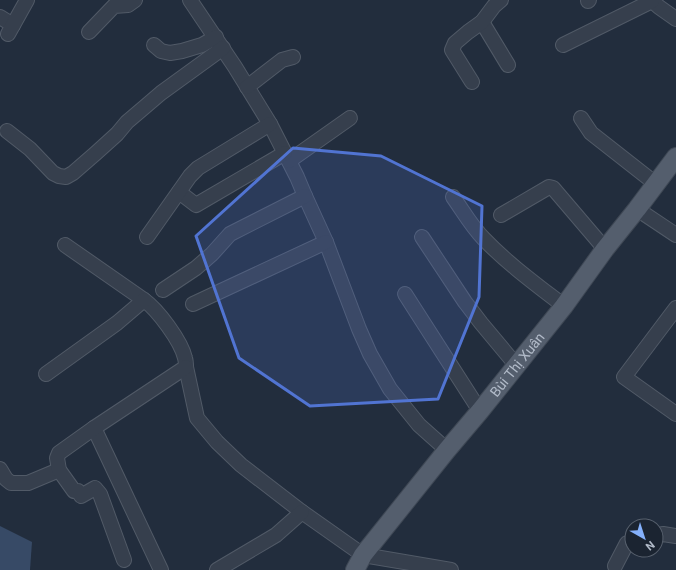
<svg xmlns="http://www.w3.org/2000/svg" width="676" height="570" font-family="Roboto,sans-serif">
	<rect width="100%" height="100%" fill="#222d3d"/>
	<polygon fill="#374a66" points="0,526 32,542 30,570 0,570"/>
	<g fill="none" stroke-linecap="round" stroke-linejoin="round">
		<g stroke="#515a67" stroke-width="16">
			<g id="minor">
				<polyline points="190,0 235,67 270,124 297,177 305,196 326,242 359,329 370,354 390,389 419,425 447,450"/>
				<polyline points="651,0 659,7 676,19"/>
				<polyline points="588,1 589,0"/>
				<polyline points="0,17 13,25"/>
				<polyline points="482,22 508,65"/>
				<polyline points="89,32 114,6 128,5 135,0"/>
				<polyline points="8,34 27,0"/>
				<polyline points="154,45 161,51 170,53 182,51 202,45 216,37"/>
				<polyline points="563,45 652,1"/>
				<polyline points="472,82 452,50 455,43 468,32 482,22 494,6 501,0"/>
				<polyline points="247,87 282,60 293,57"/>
				<polyline points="581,118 591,133 656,184"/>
				<polyline points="7,131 30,149 53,173 59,176 66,177 73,173 96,153 117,134 127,122 147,105 161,93 223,48"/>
				<polyline points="289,161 350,118"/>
				<polyline points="179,192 196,205 285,153"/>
				<path d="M453,197C463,211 472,227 484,239C508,264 537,285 564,306"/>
				<polyline points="637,209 676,235"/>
				<polyline points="501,215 549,187 553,188 605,249"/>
				<polyline points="147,237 190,176 198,168 270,124"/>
				<polyline points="422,237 465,302 481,323 516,365"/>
				<path d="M65,245L144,300C158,310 181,341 185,358C186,361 186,364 186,367L197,418L217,442L241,465L302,512L363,555L451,570"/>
				<polyline points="163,290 196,268 212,254 230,234 305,196"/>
				<polyline points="405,294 480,411"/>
				<polyline points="193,304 326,242"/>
				<polyline points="676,308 624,377 676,414"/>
				<polyline points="46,374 117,323 144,300"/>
				<polyline points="94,428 161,570"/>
				<polyline points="0,469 6,479 11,483 28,483 59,470"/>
				<polyline points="656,536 663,534 676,536"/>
				<polyline points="124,560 100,494 95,488 81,496 78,491 74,491 59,470 57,458 59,453 94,428 186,367"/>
				<polyline points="615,566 627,543 632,542"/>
				<polyline points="217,570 276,535 302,512"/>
			</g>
		</g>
		<g stroke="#3f4855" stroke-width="20">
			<g id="major">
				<path id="s1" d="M355,570L363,555L447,450L480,411L564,306L605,249L637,209L676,157"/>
			</g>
		</g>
		<use href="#minor" stroke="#363f4d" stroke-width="14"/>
		<use href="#major" stroke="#545e6d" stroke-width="18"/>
	</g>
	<path fill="#5174d2" fill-opacity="0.2" stroke="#5174d2" stroke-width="3" stroke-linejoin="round" d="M293,148L381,156L482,206L479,297L438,399L310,406L239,358L196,236Z"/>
	<g text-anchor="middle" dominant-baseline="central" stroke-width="3.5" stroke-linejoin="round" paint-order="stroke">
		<g font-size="14" fill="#b1bac8" stroke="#1b2431">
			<text stroke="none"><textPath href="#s1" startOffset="262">Bùi Thị Xuân</textPath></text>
		</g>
	</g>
	<g transform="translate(644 538) rotate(141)"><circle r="19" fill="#1b2431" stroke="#57606d"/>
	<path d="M0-3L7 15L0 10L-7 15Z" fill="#84b0fb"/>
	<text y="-6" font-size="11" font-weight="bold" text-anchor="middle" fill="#b1bac8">N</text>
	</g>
</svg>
